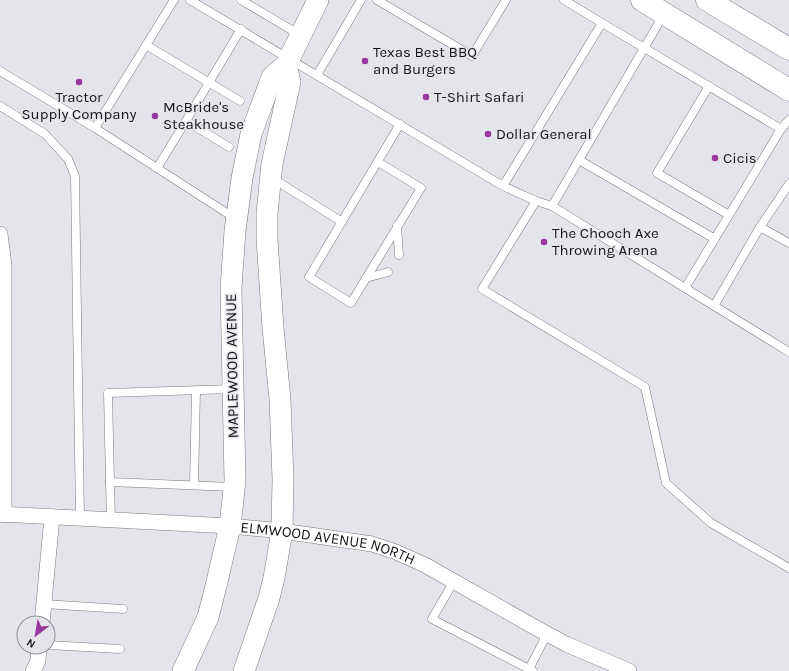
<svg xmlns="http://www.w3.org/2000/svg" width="789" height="671" font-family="Karla,sans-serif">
	<rect width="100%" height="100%" fill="#e4e5ea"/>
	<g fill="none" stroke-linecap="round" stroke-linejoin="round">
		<g stroke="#77797d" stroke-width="9">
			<g id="lane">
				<polyline points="174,0 95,128 236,219"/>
				<polyline points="190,0 503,186"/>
				<polyline points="241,0 300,35"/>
				<polyline points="377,0 472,56 506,0"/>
				<polyline points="564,0 602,23"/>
				<polyline points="146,45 240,101"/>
				<polyline points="0,71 95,128"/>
				<polyline points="317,75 361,0"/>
				<polyline points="709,86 657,173 729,215"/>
				<polyline points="0,106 45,134 68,159 75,176 80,519"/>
				<polyline points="229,147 186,121 241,29"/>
				<polyline points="579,160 715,239"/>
				<polyline points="378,162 421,188 351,303 309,277 400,124"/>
				<polyline points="157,168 186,121"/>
				<polyline points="272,178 342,222"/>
				<polyline points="536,201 503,186 602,23 781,129 789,120"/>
				<polyline points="552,206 664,14"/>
				<polyline points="397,226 399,255"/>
				<polyline points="760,227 789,184"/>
				<polyline points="366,278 388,272"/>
				<polyline points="685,288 781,129"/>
				<polyline points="714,306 760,227 789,243"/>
				<polyline points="789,352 552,206 536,201 482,289 645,387 666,483 711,523 789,568"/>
				<polyline points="110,482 108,393 232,389"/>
				<polyline points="194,485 196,391"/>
				<polyline points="111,520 110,482 233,487"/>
				<polyline points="454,581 432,619 533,671"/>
				<polyline points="44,604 123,609"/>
				<polyline points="48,645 120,649"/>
				<polyline points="528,671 547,634"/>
			</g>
		</g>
		<g stroke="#77797d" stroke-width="16">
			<g id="street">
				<polyline points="0,234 4,265 4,515"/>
				<path id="s1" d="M0,514L230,526L282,531L372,544L396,552L425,565L538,629L566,644L629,671"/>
				<polyline points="42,623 52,517"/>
				<polyline points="33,671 38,661 39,647"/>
			</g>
		</g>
		<g stroke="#77797d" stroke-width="22">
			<g id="secondary">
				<polyline points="183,671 208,617 216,586 230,526 235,481 231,288 235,231 242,178 251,134 272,77 286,65 318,0"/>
				<polyline points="244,671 269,598 274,578 282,531 283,479 280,399 273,328 267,239 267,213 272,164 290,82 286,65"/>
			</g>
		</g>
		<g stroke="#77797d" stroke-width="23">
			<g id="primary">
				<polyline points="642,0 789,90"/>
				<polyline points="707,0 789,49"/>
			</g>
		</g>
		<use href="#lane" stroke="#fff" stroke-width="8"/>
		<use href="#street" stroke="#fff" stroke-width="15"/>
		<use href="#secondary" stroke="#fff" stroke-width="21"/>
		<use href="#primary" stroke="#fff" stroke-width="22"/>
	</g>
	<g fill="#99369c" stroke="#e4e5ea" stroke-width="1.5">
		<circle cx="365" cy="61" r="4"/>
		<circle cx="79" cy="82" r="4"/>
		<circle cx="426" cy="97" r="4"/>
		<circle cx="155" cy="116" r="4"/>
		<circle cx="488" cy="134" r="4"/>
		<circle cx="715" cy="158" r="4"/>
		<circle cx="544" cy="242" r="4"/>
	</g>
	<g text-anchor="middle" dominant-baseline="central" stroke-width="3" stroke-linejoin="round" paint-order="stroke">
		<g font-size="15" fill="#141516" stroke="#e4e5ea" text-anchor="start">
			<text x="373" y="52">Texas Best BBQ<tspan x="373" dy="17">and Burgers</tspan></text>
			<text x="79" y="97" text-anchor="middle">Tractor<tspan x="79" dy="17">Supply Company</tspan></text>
			<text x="434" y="97">T-Shirt Safari</text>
			<text x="163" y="107">McBride's<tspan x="163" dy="17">Steakhouse</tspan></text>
			<text x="496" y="134">Dollar General</text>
			<text x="723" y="158">Cicis</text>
			<text x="552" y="233">The Chooch Axe<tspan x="552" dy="17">Throwing Arena</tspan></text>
		</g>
		<g font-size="15" fill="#141516" stroke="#e4e5ea">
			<text transform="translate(232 366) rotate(-91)">MAPLEWOOD AVENUE</text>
			<text stroke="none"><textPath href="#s1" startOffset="330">ELMWOOD AVENUE NORTH</textPath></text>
		</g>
	</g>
	<g transform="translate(36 635) rotate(211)"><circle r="19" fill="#e4e5ea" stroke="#919295"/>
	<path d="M0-3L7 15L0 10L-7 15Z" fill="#99369c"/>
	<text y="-6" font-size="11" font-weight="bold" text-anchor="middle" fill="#141516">N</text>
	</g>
</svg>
